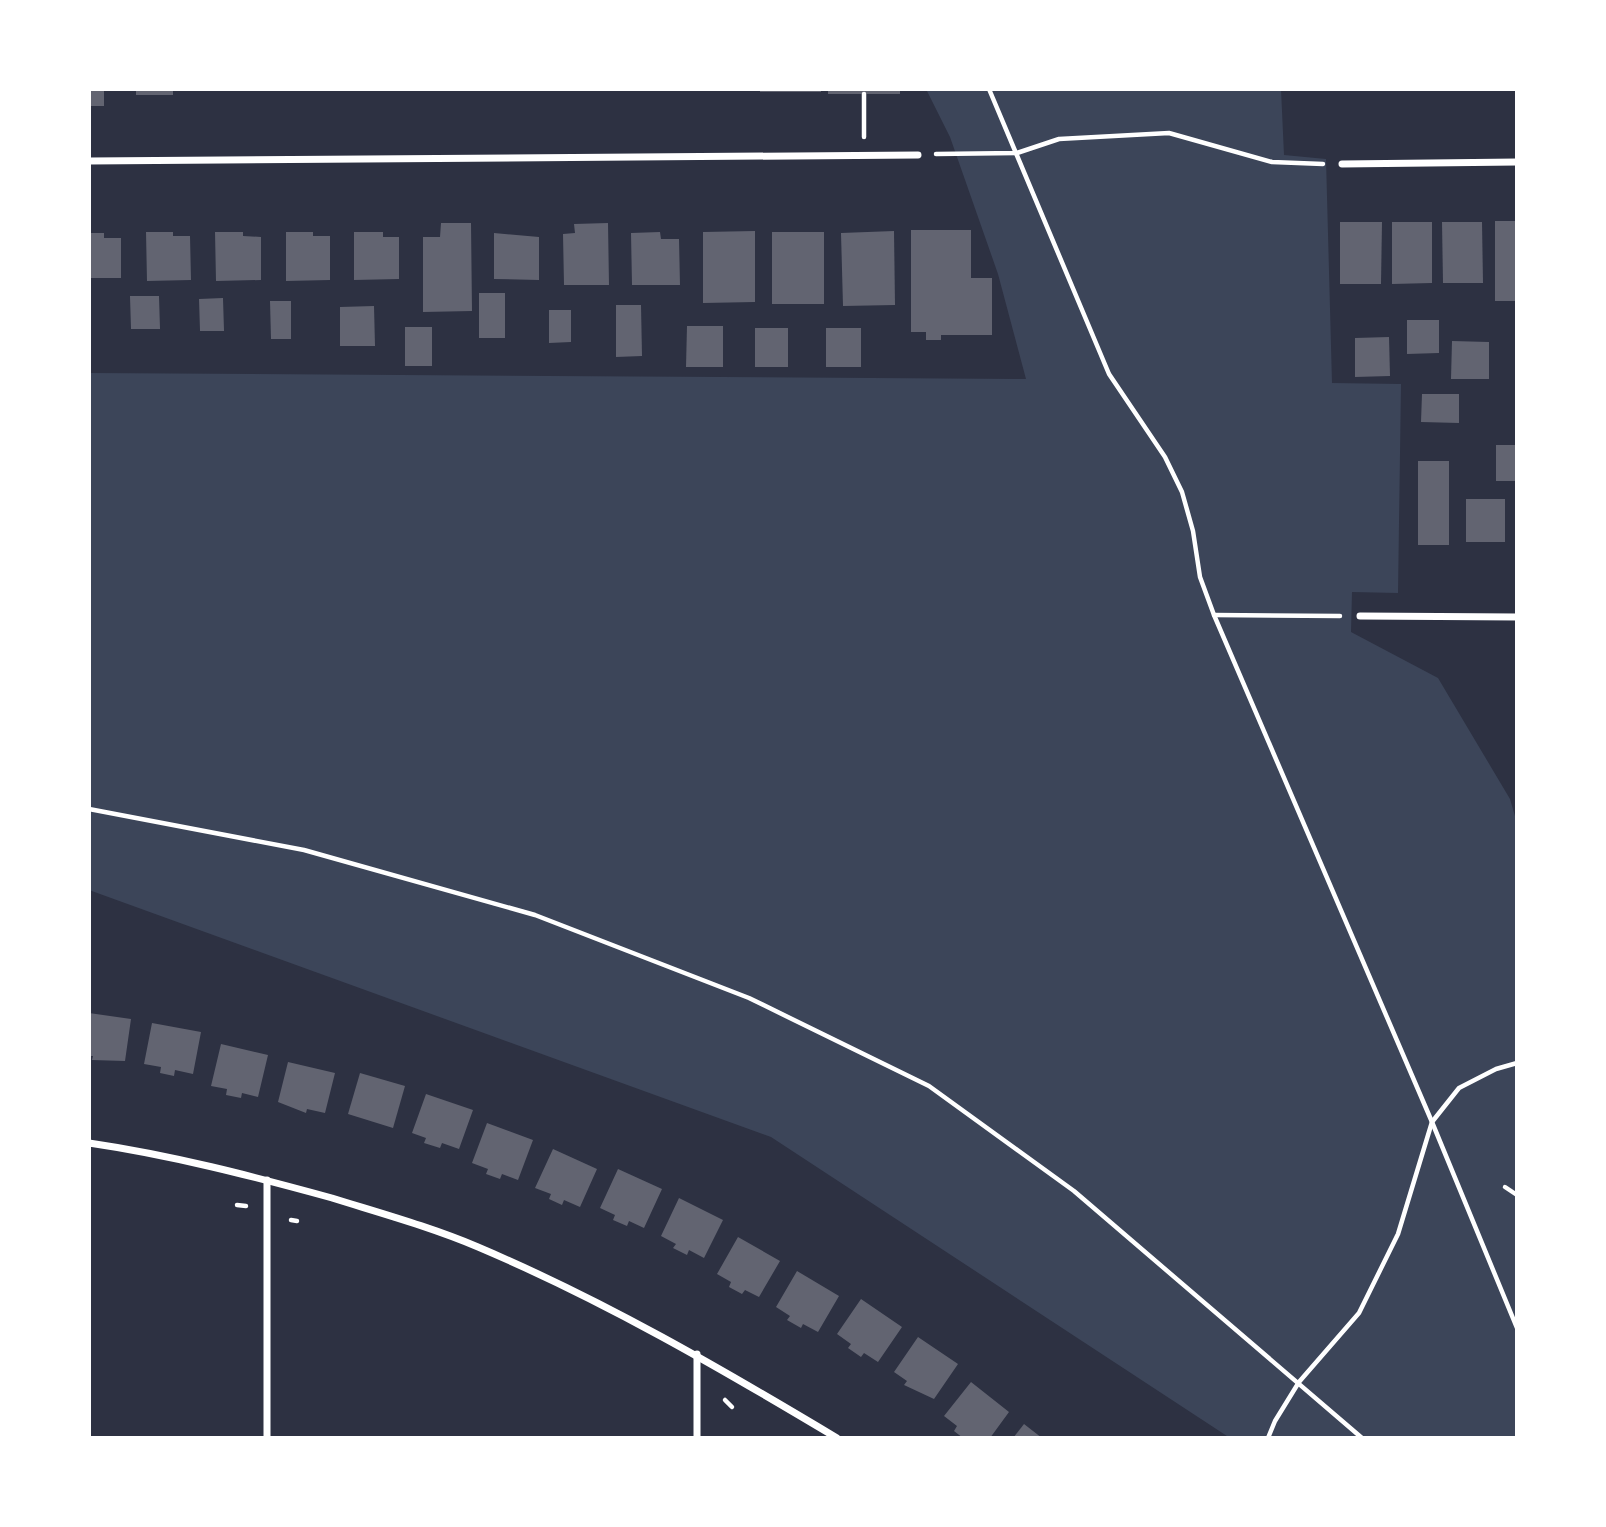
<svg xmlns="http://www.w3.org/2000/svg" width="1606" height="1527" font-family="'Space Grotesk',sans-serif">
	<rect width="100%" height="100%" fill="#2d3142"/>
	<polygon fill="#3c4559" points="926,89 1281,89 1284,155 1326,159 1332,383 1401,384 1398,593 1352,592 1351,632 1438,678 1510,799 1517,823 1517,1438 1230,1438 771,1137 89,890 89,373 1026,379 998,274 950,137"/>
	<g fill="#626471">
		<rect x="89" y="89" width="15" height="17"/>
		<rect x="136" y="89" width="37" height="6"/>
		<rect x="760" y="89" width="61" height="3"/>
		<rect x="828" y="89" width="72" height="5"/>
		<rect x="1495" y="221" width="22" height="80"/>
		<polygon points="1340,222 1382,222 1381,284 1340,284"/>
		<polygon points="1392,222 1432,222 1432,283 1392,284"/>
		<polygon points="1442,222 1482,222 1483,283 1443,283"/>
		<polygon points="441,223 471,223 472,311 423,312 423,237 440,237"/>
		<polygon points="608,223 609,285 564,285 563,234 575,233 574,224"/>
		<polygon points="911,230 971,230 971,278 992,278 992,335 941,335 941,340 926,340 926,332 911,332"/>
		<polygon points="755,231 755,302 703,303 703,232"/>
		<polygon points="894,231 895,305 843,306 841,233"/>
		<polygon points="146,232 173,232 173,236 190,236 191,280 147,281"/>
		<polygon points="215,232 243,232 243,236 261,237 261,280 216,281"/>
		<polygon points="286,232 313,232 313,236 330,236 330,280 286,281"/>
		<polygon points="354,232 383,232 383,237 399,237 399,279 354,280"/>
		<polygon points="660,232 661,239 679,239 680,285 632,285 631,233"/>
		<rect x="772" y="232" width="52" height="72"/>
		<polygon points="89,233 104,233 104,238 121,238 121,278 89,278"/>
		<polygon points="494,233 539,237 539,280 494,279"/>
		<rect x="479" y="293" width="26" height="45"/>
		<polygon points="130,296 159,296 160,329 131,329"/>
		<polygon points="223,298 224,331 200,331 199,299"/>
		<polygon points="270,301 291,301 291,339 271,339"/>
		<polygon points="616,305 641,305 642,356 616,357"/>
		<polygon points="374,306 375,346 340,346 340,307"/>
		<polygon points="549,310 571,310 571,342 549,343"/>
		<polygon points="1407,320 1439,320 1439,353 1407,354"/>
		<polygon points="687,326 723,326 723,367 686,367"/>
		<rect x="405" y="327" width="27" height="39"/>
		<rect x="755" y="328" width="33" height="39"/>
		<rect x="826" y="328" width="35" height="39"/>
		<polygon points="1389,337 1390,376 1355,377 1355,338"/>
		<polygon points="1452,341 1489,342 1489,379 1451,379"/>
		<polygon points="1422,394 1459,394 1459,423 1421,422"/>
		<rect x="1496" y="445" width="21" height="36"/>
		<rect x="1418" y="461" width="31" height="84"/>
		<rect x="1466" y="499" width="39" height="43"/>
		<polygon points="89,1013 131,1019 125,1061 92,1060 93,1056 89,1056"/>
		<polygon points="152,1023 201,1032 193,1074 175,1070 174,1076 160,1073 161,1067 144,1064"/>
		<polygon points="221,1044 268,1055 258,1097 242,1093 241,1098 226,1095 227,1089 211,1086"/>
		<polygon points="288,1062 335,1073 325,1113 307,1109 306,1113 278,1102"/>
		<polygon points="360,1073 405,1086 393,1128 348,1114"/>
		<polygon points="426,1094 473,1110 459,1149 442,1143 440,1148 424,1143 426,1138 412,1133"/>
		<polygon points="487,1123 533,1140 518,1180 502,1174 500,1179 486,1174 488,1169 472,1163"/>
		<polygon points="553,1149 597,1169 580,1207 564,1200 562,1205 549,1199 551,1194 535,1188"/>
		<polygon points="618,1169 662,1189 644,1228 629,1221 627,1226 613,1220 615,1215 600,1208"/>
		<polygon points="679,1198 723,1220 704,1258 689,1250 687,1255 673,1248 676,1244 661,1236"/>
		<polygon points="738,1237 780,1261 759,1297 745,1290 742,1294 729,1287 731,1282 717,1274"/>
		<polygon points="797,1271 839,1296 818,1332 803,1324 801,1328 787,1320 790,1316 776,1307"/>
		<polygon points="861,1299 902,1327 878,1362 864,1353 861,1357 848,1348 851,1344 837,1334"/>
		<polygon points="918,1337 958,1364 934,1399 904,1385 907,1381 894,1372"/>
		<polygon points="971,1382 1009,1412 990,1438 963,1438 954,1431 957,1426 944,1416"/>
		<polygon points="1024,1424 1042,1438 1013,1438"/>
	</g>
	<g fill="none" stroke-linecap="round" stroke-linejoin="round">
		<g stroke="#fff" stroke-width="4.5">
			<polyline points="989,89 1109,374 1165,457 1182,492 1193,531 1200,577 1214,615 1432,1122 1517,1328"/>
			<polyline points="864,137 864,94"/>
			<polyline points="936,154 1017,153 1059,139 1169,133 1272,162 1323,164"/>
			<polyline points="1214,615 1340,616"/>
			<polyline points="89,809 304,850 535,915 749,998 929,1086 1074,1191 1362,1438"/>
			<polyline points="1505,1187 1517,1195"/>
			<polyline points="237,1205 246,1206"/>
			<polyline points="291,1220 297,1221"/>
			<polyline points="725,1400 732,1407"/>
			<polyline points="1268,1438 1275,1421 1299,1382 1359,1313 1398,1234 1432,1122 1459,1088 1496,1069 1517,1063"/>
		</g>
		<g stroke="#fff" stroke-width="7">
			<polyline points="89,161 918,155"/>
			<polyline points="1342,164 1517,162"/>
			<polyline points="1360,616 1517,617"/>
			<path d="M89,1143C171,1155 252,1176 332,1198C380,1213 431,1227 478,1247C603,1300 720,1368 837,1438"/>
			<polyline points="267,1180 267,1438"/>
			<polyline points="697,1354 697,1438"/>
		</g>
	</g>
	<rect width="1606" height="1527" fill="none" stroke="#ffffff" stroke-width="182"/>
</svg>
